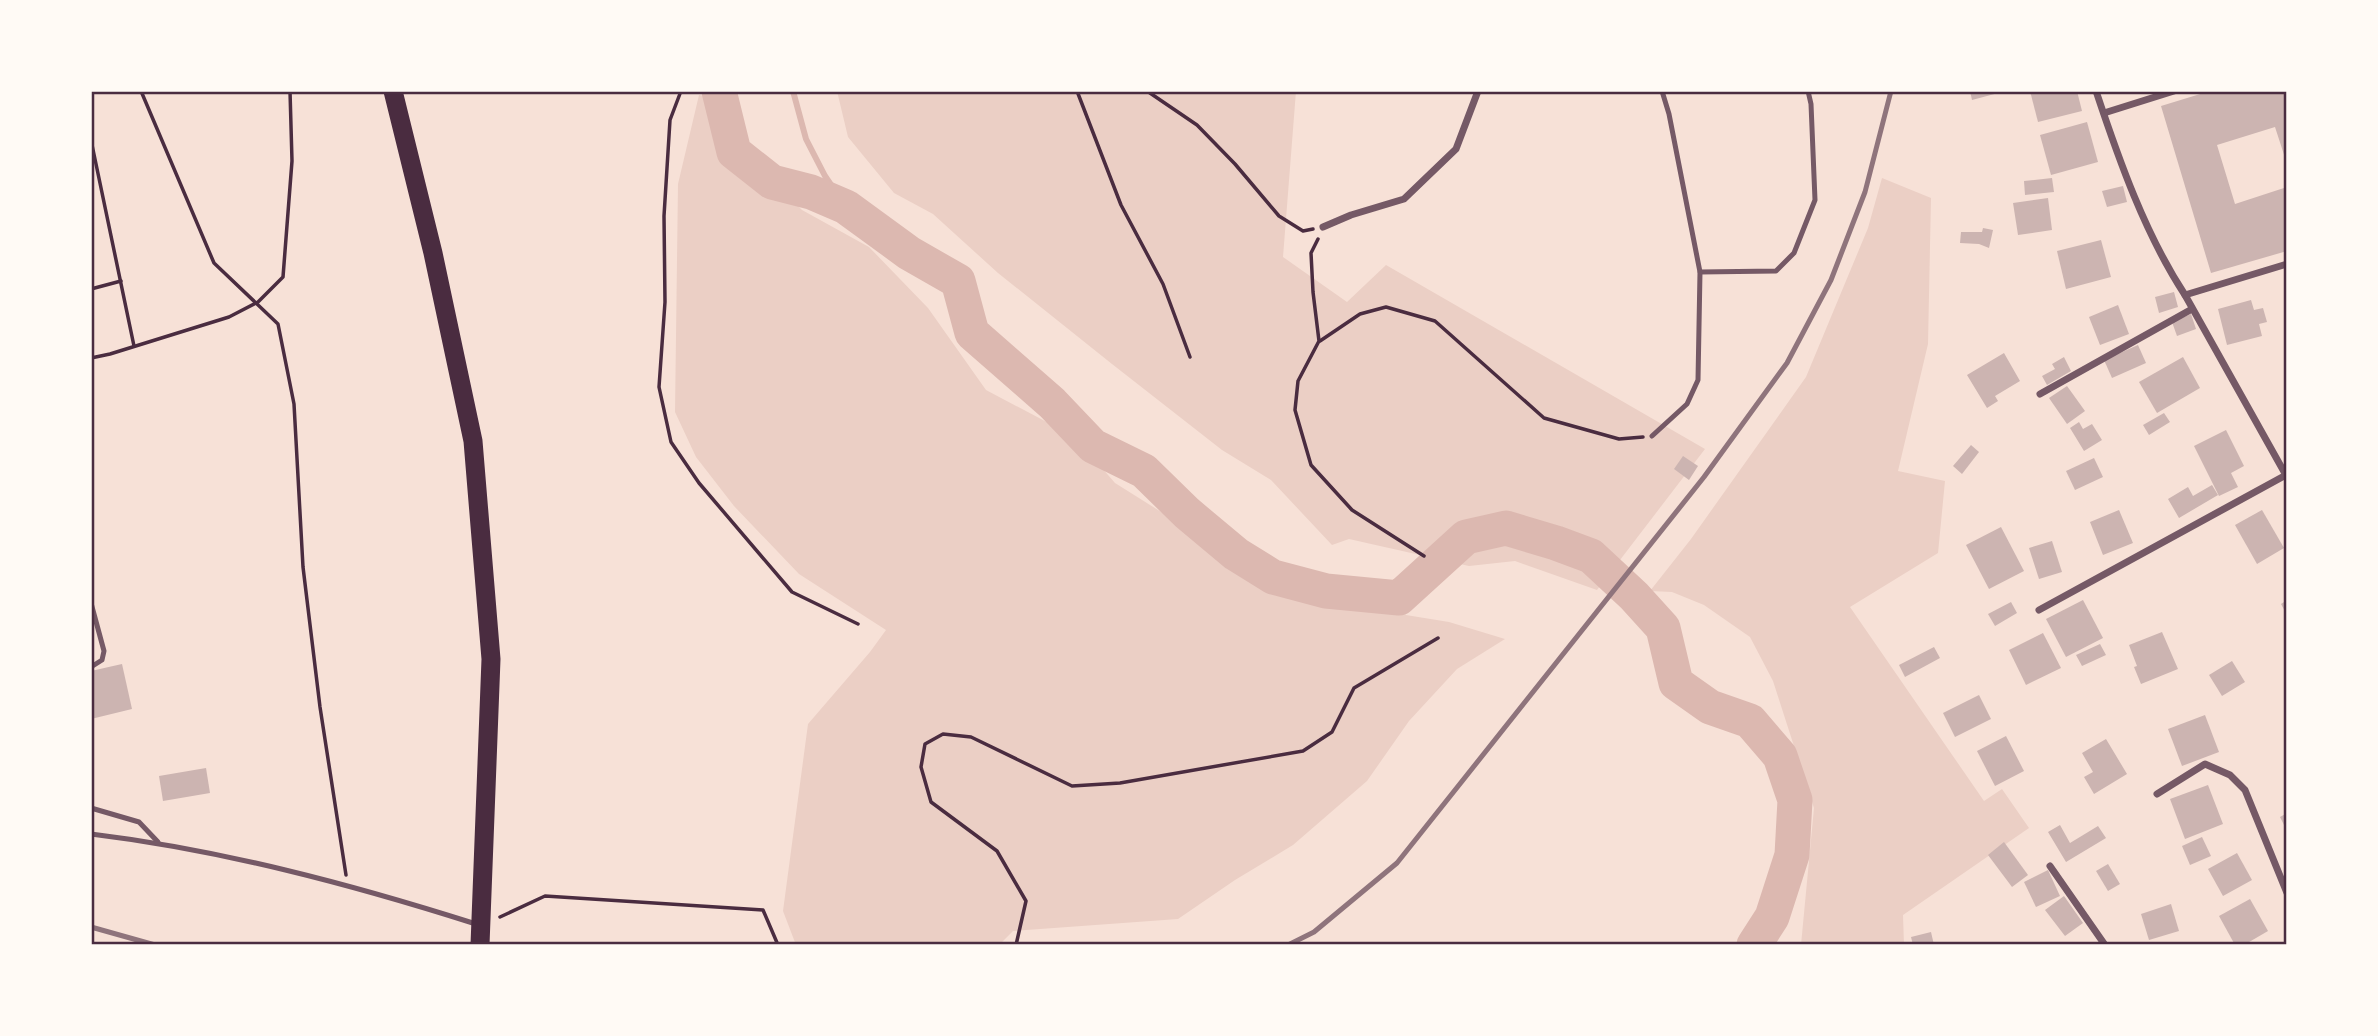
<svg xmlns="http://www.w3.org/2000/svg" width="2378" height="1036" font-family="'Golos Text',sans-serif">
	<rect width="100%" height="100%" fill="#f7e1d7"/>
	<g fill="#ebcfc5">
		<polygon points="837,91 1296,91 1283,257 1347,302 1386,265 1705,449 1597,590 1515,561 1469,566 1349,539 1332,545 1271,480 1222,450 1112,364 998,273 933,214 894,193 848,137"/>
		<polygon points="699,95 726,99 746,154 802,210 869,247 928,308 986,390 1075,437 1115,483 1225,552 1267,587 1332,603 1449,622 1505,639 1457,669 1409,721 1367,781 1293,845 1235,880 1178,919 1013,931 999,945 796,945 783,911 808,724 870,652 886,630 799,574 734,506 696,457 675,412 678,184"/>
		<polygon points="1882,178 1931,198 1928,344 1898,471 1945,481 1938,553 1850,607 1984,801 2002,789 2029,828 1903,915 1904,945 1801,945 1814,808 1773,681 1750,637 1704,605 1672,592 1650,591 1691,539 1806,377 1868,228"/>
	</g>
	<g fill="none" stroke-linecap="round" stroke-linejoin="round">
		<polyline stroke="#dcb8b0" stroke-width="6" points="793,91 806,139 825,176 846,207"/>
		<polyline stroke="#dcb8b0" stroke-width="35" points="719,91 734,152 772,182 811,192 846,207 909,253 958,281 972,333 1052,403 1093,446 1144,471 1187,513 1236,554 1273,577 1326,591 1399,598 1466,537 1506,528 1556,543 1591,556 1634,596 1663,628 1676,683 1710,707 1750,721 1780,756 1795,800 1792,855 1772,917 1754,945"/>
	</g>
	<g fill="#ccb4b1">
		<polygon points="1970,91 2002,91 2002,92 1972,100"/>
		<polygon points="2030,91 2077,91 2082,111 2038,122"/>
		<polygon points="2210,91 2287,91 2287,164 2275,127 2217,145 2235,204 2287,187 2287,251 2211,273 2161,106"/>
		<polygon points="2087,122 2098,162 2051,175 2040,135"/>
		<polygon points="2052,178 2054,192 2025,195 2024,181"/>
		<polygon points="2123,186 2127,202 2107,207 2102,191"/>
		<polygon points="2048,198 2052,230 2018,235 2013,203"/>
		<polygon points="1983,228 1993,230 1989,248 1979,244 1960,243 1961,232 1982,232"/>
		<polygon points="2101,240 2111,277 2066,289 2057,251"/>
		<polygon points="2174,292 2178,307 2159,313 2155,297"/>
		<polygon points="2251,300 2254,310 2263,308 2267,322 2259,324 2262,336 2227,345 2218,309"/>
		<polygon points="2118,305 2129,334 2100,345 2089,317"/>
		<polygon points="2191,314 2196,329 2177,336 2172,322"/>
		<polygon points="2138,345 2146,363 2112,378 2104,360"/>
		<polygon points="2004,353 2020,381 1995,396 1998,401 1987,408 1967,375"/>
		<polygon points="2064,357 2071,371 2047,385 2042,376 2055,369 2052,364"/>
		<polygon points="2183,357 2200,388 2157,413 2139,382"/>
		<polygon points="2067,386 2085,411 2067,424 2049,398"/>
		<polygon points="2164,413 2170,422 2149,435 2143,425"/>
		<polygon points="2079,422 2083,429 2092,424 2102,440 2084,451 2070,428"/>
		<polygon points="2226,430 2244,466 2231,473 2238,487 2219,496 2194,446"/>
		<polygon points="1971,445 1979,452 1962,474 1953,466"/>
		<polygon points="1683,456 1698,466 1689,480 1674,469"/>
		<polygon points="2094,458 2103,477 2075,490 2066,471"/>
		<polygon points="2212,485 2218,495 2179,518 2168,499 2188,487 2193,496"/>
		<polygon points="2119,510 2133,543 2103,555 2090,522"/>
		<polygon points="2262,510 2284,548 2257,564 2235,525"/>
		<polygon points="2001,527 2024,571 1989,589 1966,545"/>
		<polygon points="2052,541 2062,572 2039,579 2029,548"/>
		<polygon points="2083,600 2103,638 2066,657 2046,619"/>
		<polygon points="2287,600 2287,615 2281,604"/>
		<polygon points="2011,602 2017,613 1995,626 1988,614"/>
		<polygon points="2162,632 2178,669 2141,684 2134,667 2137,666 2129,645"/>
		<polygon points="2043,633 2061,668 2026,685 2009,650"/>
		<polygon points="2100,644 2106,655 2082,666 2076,655"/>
		<polygon points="1934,647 1940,658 1905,677 1899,665"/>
		<polygon points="2232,661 2245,682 2222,696 2209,675"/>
		<polygon points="122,664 132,709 91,719 91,671"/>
		<polygon points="1979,695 1991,719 1955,737 1943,713"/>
		<polygon points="2205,715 2219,752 2182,766 2168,729"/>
		<polygon points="2006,736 2024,771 1995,786 1977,751"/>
		<polygon points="2106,739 2127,774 2094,794 2084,777 2093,772 2082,753"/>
		<polygon points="206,768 210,793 163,801 159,776"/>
		<polygon points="2208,785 2223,824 2185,839 2170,799"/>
		<polygon points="2287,813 2287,831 2280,817"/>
		<polygon points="2060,825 2070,843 2098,826 2106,838 2066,862 2048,832"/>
		<polygon points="2202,837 2211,856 2190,865 2182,846"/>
		<polygon points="2004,842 2028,875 2012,887 1988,855"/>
		<polygon points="2237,853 2252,880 2223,896 2208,869"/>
		<polygon points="2108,864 2120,884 2108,891 2096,871"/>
		<polygon points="2048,870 2060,896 2036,907 2024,882"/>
		<polygon points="2064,896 2083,923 2065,936 2045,910"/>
		<polygon points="2250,899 2268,931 2244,945 2235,945 2219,916"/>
		<polygon points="2171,904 2179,931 2149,940 2141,914"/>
		<polygon points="1931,932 1934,945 1913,945 1911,937"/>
	</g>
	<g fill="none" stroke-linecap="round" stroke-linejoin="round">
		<g stroke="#4a2c40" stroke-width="3.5">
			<polyline points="141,91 214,263 278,324 294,404 303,567 320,707 346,875"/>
			<polyline points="681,91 670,120 664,216 665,302 659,387 671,442 699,483 792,592 858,624"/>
			<polyline points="1077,91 1121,205 1163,284 1190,357"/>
			<polyline points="1147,91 1197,125 1235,164 1279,216 1303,231 1313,229"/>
			<polyline points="91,140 134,346"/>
			<polyline points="1318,239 1311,253 1313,292 1319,341 1298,381 1295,410 1311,465 1352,510 1424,556"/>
			<polyline points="91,289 121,281"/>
			<polyline points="1320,341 1360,314 1386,307 1435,321 1544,418 1619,439 1643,437"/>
			<polyline points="91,358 110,354 229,317 258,302 283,277 292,161 290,91"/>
			<polyline points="500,917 545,896 763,910 778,945"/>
			<polyline points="1016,945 1026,901 997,851 931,802 921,767 925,744 943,734 971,737 1072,786 1120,783 1303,751 1332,732 1354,688 1438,638"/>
		</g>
		<g stroke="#755966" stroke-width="5">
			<polyline points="1700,272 1776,271 1794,253 1815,200 1811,104 1808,91"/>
			<polyline points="1652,436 1687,404 1698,380 1700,272 1669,114 1662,91"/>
			<polyline points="91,603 104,651 102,660 91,667"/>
			<polyline points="91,808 139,822 158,842"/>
			<path d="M91,834C222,850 350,884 476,924"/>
		</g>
		<g stroke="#755966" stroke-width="7">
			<path d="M2096,91C2119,160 2145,234 2185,295"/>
			<polyline points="2104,113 2174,91"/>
			<polyline points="1323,227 1351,215 1404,199 1456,149 1478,91"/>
			<polyline points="2287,264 2185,295 2287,477"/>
			<polyline points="2040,394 2192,309"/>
			<polyline points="2039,610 2286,475"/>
			<polyline points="2157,794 2205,764 2230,775 2245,790 2287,893"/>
			<polyline points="2050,866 2105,945"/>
		</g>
		<polyline stroke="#4a2c40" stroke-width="19" points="393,91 433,253 473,441 491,659 480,945"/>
		<g stroke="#8f747c" stroke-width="5">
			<polyline points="91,927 155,945"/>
			<polyline points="1288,945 1314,932 1397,863 1704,477 1787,363 1831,280 1865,192 1891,91"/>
		</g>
	</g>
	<rect width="2378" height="1036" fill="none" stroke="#fffaf5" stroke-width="186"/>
	<rect x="93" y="93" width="2192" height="850" fill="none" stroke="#4a2c40" stroke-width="2.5"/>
</svg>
